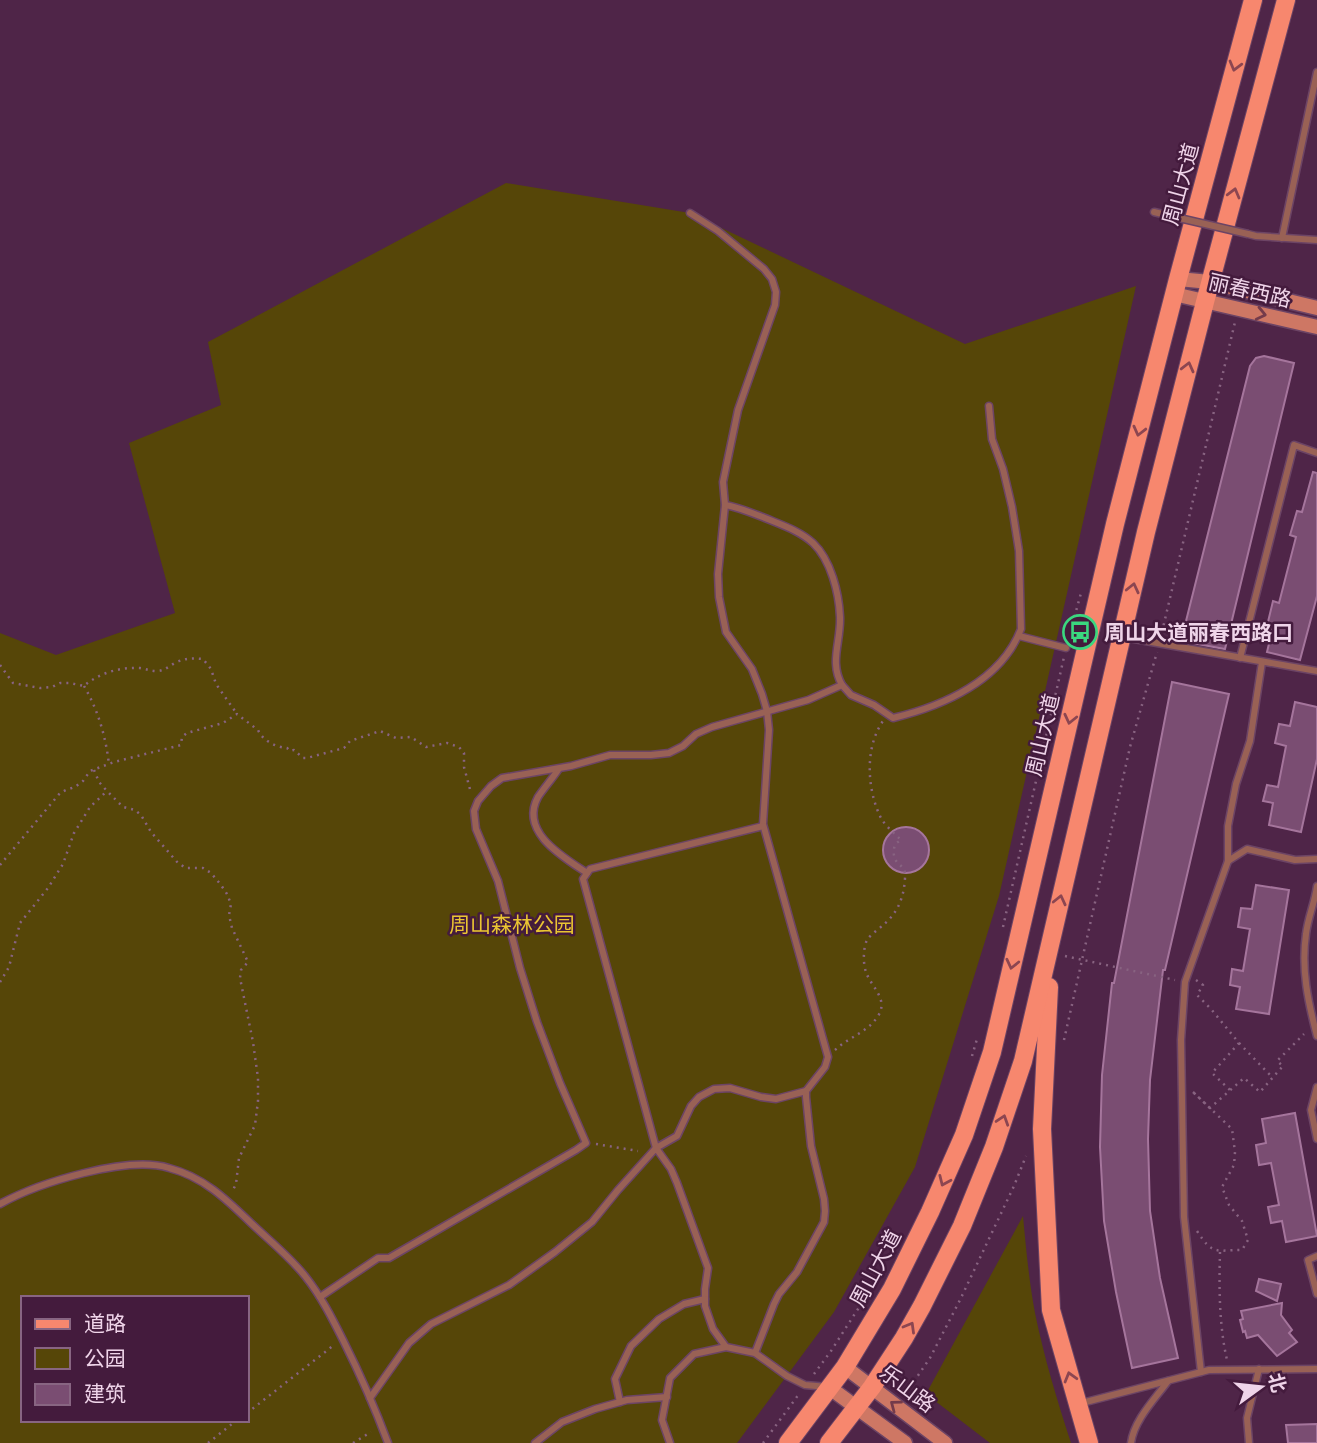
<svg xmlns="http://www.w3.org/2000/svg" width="1317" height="1443" font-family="Ubuntu,'Noto Sans SC',sans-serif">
	<rect width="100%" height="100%" fill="#4f2548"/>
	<g fill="#564608" fill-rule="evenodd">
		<path d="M506,183L690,213L965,344L1136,286L999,896L915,1167L834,1312L737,1443H0V633L56,655L175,613L129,443L221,405L208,342ZM23,1298H247V1420H23Z"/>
		<path d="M1023,1216C1026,1248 1029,1281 1035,1313C1044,1357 1057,1400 1071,1443H990L926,1394Z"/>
	</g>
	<g fill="#7a4d72" stroke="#a5759c" stroke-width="2">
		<polygon points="1264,356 1294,363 1225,649 1181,641 1250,366 1256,358"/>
		<polygon points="1313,472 1317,473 1317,596 1300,660 1267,652 1273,627 1267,626 1273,601 1279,603 1296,537 1290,535 1297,511 1302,512"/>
		<polygon points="1172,682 1229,694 1165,970 1163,970 1150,1080 1148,1139 1150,1211 1160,1278 1178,1358 1132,1368 1116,1292 1104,1221 1100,1147 1102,1075 1112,983 1114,983"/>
		<polygon points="1295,702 1317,707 1317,759 1301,832 1269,825 1273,803 1263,801 1267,785 1278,787 1286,746 1275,743 1279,724 1290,726"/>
		<circle cx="906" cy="850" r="23"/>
		<polygon points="1256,885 1289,890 1269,1014 1236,1009 1240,987 1230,985 1232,969 1243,971 1250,929 1238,927 1241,908 1252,909"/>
		<polygon points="1295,1113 1317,1236 1286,1242 1282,1221 1271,1223 1268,1207 1279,1205 1271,1163 1259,1165 1256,1145 1266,1143 1262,1119"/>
		<polygon points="1259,1279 1281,1284 1277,1301 1256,1291"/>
		<polygon points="1282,1303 1281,1315 1292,1330 1289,1333 1297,1342 1277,1356 1258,1335 1247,1338 1245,1331 1243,1332 1240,1320 1243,1319 1241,1311"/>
		<polygon points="1317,1424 1317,1443 1288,1443 1286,1425"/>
	</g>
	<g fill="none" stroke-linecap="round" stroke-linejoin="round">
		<g stroke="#6c4465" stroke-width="9">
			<g id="lane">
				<polyline points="1154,212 1175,217"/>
				<polyline points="690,213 718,231 764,269 772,279 776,292 775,305 738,410 723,482 725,505 718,574 719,597 726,632 752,669 762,694 767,711 769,730 763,824 828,1057 825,1067 806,1091 806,1097 811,1146 824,1199 825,1211 824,1222 797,1272 779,1294 774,1304 755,1353"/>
				<polyline points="1248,234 1256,236 1317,240"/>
				<polyline points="1282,238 1317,72"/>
				<path d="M725,505C738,507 752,513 765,518C782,525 800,531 813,543C831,560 839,593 840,617C841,642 829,662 842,685"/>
				<polyline points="1019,636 1066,648"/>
				<polyline points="1123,637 1317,671"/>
				<polyline points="1240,658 1294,445 1317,453"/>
				<path d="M558,770C552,779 544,788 538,797C519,832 563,857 587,873"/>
				<polyline points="763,826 590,869 583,879 656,1148 677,1136 691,1106 699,1097 714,1089 730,1088 761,1097 776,1099 806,1091"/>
				<polyline points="1228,861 1247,849 1295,860 1317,859"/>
				<path d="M1317,886C1315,902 1308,917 1306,934C1301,969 1308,1002 1317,1036"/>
				<polyline points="1317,1087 1311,1110 1317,1139"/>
				<path d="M0,1204C38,1183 127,1155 169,1168C204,1177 227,1200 252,1224C270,1241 290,1257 305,1276C321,1296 332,1318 343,1340C360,1374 375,1408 388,1443"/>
				<polyline points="1317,1256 1308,1260 1317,1294"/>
				<path d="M320,1297L378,1258H389L576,1150L586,1143L560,1083L537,1022L520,968L498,881L476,829L474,811L478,801L491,786L502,778L571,766L610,755H651L669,753L683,746L696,734L712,727L808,700L842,685L851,695L874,705L893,718C943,706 1001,681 1021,629L1019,551L1012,507L1003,469L992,439L989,406"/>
				<polyline points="1201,1372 1184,1217 1181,1040 1185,982 1228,861 1228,826 1236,784 1250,741 1262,662"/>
				<polyline points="370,1398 409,1343 431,1324 509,1285 555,1252 592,1222 618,1190 656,1148 671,1169 677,1183 708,1268 705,1289 705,1306 713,1329 726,1347 755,1353 787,1376 805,1385 828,1387"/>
				<polyline points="620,1402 615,1379 631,1346 659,1319 684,1304 705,1299"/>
				<polyline points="1078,1404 1209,1370 1317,1369"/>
				<polyline points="535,1443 562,1422 595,1409 627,1400 667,1397"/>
				<polyline points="670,1443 662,1420 670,1378 694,1354 726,1347"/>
				<path d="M1131,1443C1134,1420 1155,1399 1168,1381"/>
				<polyline points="1249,1443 1247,1418 1259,1369"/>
			</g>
		</g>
		<g stroke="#6c4465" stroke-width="17">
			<g id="secondary">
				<polyline points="1178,279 1210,282 1317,308"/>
				<polyline points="1174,294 1317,327"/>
				<polyline points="845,1367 945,1443"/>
				<polyline points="830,1388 905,1443"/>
			</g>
		</g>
		<g stroke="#6c4465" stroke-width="20">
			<g id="primary">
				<polyline points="1049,987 1042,1129 1051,1310 1089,1443"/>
				<polyline points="788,1443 845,1367 892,1289 930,1212 964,1135 992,1052 1115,524 1178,279 1253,0"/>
				<polyline points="829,1443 872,1387 904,1338 922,1306 962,1226 994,1147 1023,1061 1146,532 1205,302 1286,0"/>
			</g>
		</g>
		<g stroke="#886381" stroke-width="2.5" stroke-dasharray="2 5" stroke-linecap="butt">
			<polyline points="1162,632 1235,322"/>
			<polyline points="1069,637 1081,593"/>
			<path d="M0,665L13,683L40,688L52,687L60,683H70L84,686C99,673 120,667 140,668C146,669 151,671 157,671C165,671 170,665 177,662C186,658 193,658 203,659L211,669L216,684L237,714"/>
			<path d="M84,686C98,710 106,737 109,765"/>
			<polyline points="94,770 99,782 107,791 123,807 135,810 141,815 151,832 178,863 186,868 203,868 211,873 221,885 227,894 231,904 229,915 232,928 248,962 241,970 240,978 253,1042 258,1078 258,1101 255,1125 239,1158 236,1184 233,1190"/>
			<path d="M0,865L60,793L66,790L75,787L83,781L90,771L114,762L181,745L182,737L187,733L223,723L237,714L258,730C263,741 276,747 287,748L290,751L294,750L303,758H307L344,748L350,741L380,731L396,738L411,737L426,747L447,743L459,747L464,753V767L471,793"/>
			<polyline points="1003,927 1064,657"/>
			<polyline points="1065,956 1175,980"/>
			<polyline points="1196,980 1203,985 1197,995 1211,1009 1239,1043 1212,1073 1230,1090"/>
			<polyline points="0,982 9,967 20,923 48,888 63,864 74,833 90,807 107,791"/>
			<polyline points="1064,1040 1130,747 1157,652"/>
			<polyline points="1239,1043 1273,1078"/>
			<path d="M835,1050C849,1037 868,1032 878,1016C889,999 871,987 866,972C863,964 863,948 867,940C870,935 879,929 883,925C898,913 904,897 905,878C907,861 889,868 895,844L901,840C895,834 887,827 882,820C867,792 864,748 883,721"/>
			<polyline points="972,1056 977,1039"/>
			<path d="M1193,1092L1232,1129L1235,1152L1234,1165L1222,1187L1229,1205L1242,1221L1248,1240L1242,1250C1216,1250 1213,1256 1197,1231"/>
			<polyline points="1194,1093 1210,1108 1244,1078 1260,1092 1283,1066 1277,1061 1304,1034"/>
			<polyline points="596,1144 638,1151"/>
			<path d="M1220,1252C1219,1287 1219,1325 1227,1360"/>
			<polyline points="814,1374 831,1351 872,1287"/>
			<polyline points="906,1393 930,1358 960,1300 1014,1186 1026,1156"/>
			<polyline points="247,1413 334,1345"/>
			<polyline points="208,1443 237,1420"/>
			<polyline points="353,1443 371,1432"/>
			<polyline points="763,1443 799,1394"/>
		</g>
		<use href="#lane" stroke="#996155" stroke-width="6"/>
		<use href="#secondary" stroke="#ce7764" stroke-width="14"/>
		<use href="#primary" stroke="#f7876e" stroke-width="18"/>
		<g stroke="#6c4465" stroke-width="9" stroke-linecap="butt">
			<polyline id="lane-bridge" points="1175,217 1248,234"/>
		</g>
		<use href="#lane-bridge" stroke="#996155" stroke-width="6"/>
	</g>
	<defs><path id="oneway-chevron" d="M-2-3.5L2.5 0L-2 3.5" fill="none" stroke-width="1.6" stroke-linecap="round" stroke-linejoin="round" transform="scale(1.75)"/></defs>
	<g stroke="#8c4651">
		<use href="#oneway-chevron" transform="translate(1235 66) rotate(105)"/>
		<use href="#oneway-chevron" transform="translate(1234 193) rotate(-75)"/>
		<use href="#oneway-chevron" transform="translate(1188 367) rotate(-76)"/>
		<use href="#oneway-chevron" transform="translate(1139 431) rotate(104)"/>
		<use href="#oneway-chevron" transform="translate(1133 588) rotate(-77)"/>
		<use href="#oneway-chevron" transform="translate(1070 719) rotate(103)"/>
		<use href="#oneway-chevron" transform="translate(1060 900) rotate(-77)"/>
		<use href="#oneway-chevron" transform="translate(1012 964) rotate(103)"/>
		<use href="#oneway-chevron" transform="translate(1003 1120) rotate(-72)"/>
		<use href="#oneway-chevron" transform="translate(944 1181) rotate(114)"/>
		<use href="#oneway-chevron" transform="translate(910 1327) rotate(-60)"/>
		<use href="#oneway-chevron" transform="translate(1070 1377) rotate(-106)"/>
	</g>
	<g stroke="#743b4b">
		<use href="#oneway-chevron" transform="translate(1261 314) rotate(13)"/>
		<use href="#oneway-chevron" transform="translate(895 1405) rotate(-143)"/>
	</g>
	<defs>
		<g id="bus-ring" transform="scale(1.75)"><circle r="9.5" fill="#441b3d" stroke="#3ad77f" stroke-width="1.5"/><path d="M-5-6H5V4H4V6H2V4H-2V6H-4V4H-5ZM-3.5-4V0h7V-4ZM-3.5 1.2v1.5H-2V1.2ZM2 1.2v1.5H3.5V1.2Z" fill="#3ad77f"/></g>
	</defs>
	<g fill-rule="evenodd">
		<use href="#bus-ring" x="1080" y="632"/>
	</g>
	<g text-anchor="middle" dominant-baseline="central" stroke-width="5" stroke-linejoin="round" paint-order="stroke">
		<g font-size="21" fill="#efd4e9" stroke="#441b3d">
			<text transform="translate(1180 184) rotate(-75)">周山大道</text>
			<text transform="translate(1250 290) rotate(13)">丽春西路</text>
			<text transform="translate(1042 735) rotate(-77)">周山大道</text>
			<text transform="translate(875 1268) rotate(-62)">周山大道</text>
			<text transform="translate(908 1388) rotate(37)">乐山路</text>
		</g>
		<g font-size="21" font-weight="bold" fill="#efd4e9" stroke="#441b3d" text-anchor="start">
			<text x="1104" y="632">周山大道丽春西路口</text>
		</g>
		<g font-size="21" fill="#eac532" stroke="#441b3d">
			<text x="512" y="924">周山森林公园</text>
		</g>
	</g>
	<rect x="21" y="1296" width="228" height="126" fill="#441b3d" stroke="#886582" stroke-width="2"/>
	<rect x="35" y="1319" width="35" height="10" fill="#f7876e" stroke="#886582" stroke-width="2"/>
	<text x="84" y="1331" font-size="21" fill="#efd4e9">道路</text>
	<rect x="35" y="1348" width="35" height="21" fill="#564608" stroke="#886582" stroke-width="2"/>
	<text x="84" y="1366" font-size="21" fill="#efd4e9">公园</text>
	<rect x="35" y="1384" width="35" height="21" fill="#7a4d72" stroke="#886582" stroke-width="2"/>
	<text x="84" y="1401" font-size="21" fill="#efd4e9">建筑</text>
	<g transform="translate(1261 1387) rotate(75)" stroke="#441b3d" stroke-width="5" paint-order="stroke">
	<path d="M0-5L12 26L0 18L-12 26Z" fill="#efd4e9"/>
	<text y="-10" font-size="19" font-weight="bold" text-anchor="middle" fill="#efd4e9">北</text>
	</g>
</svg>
